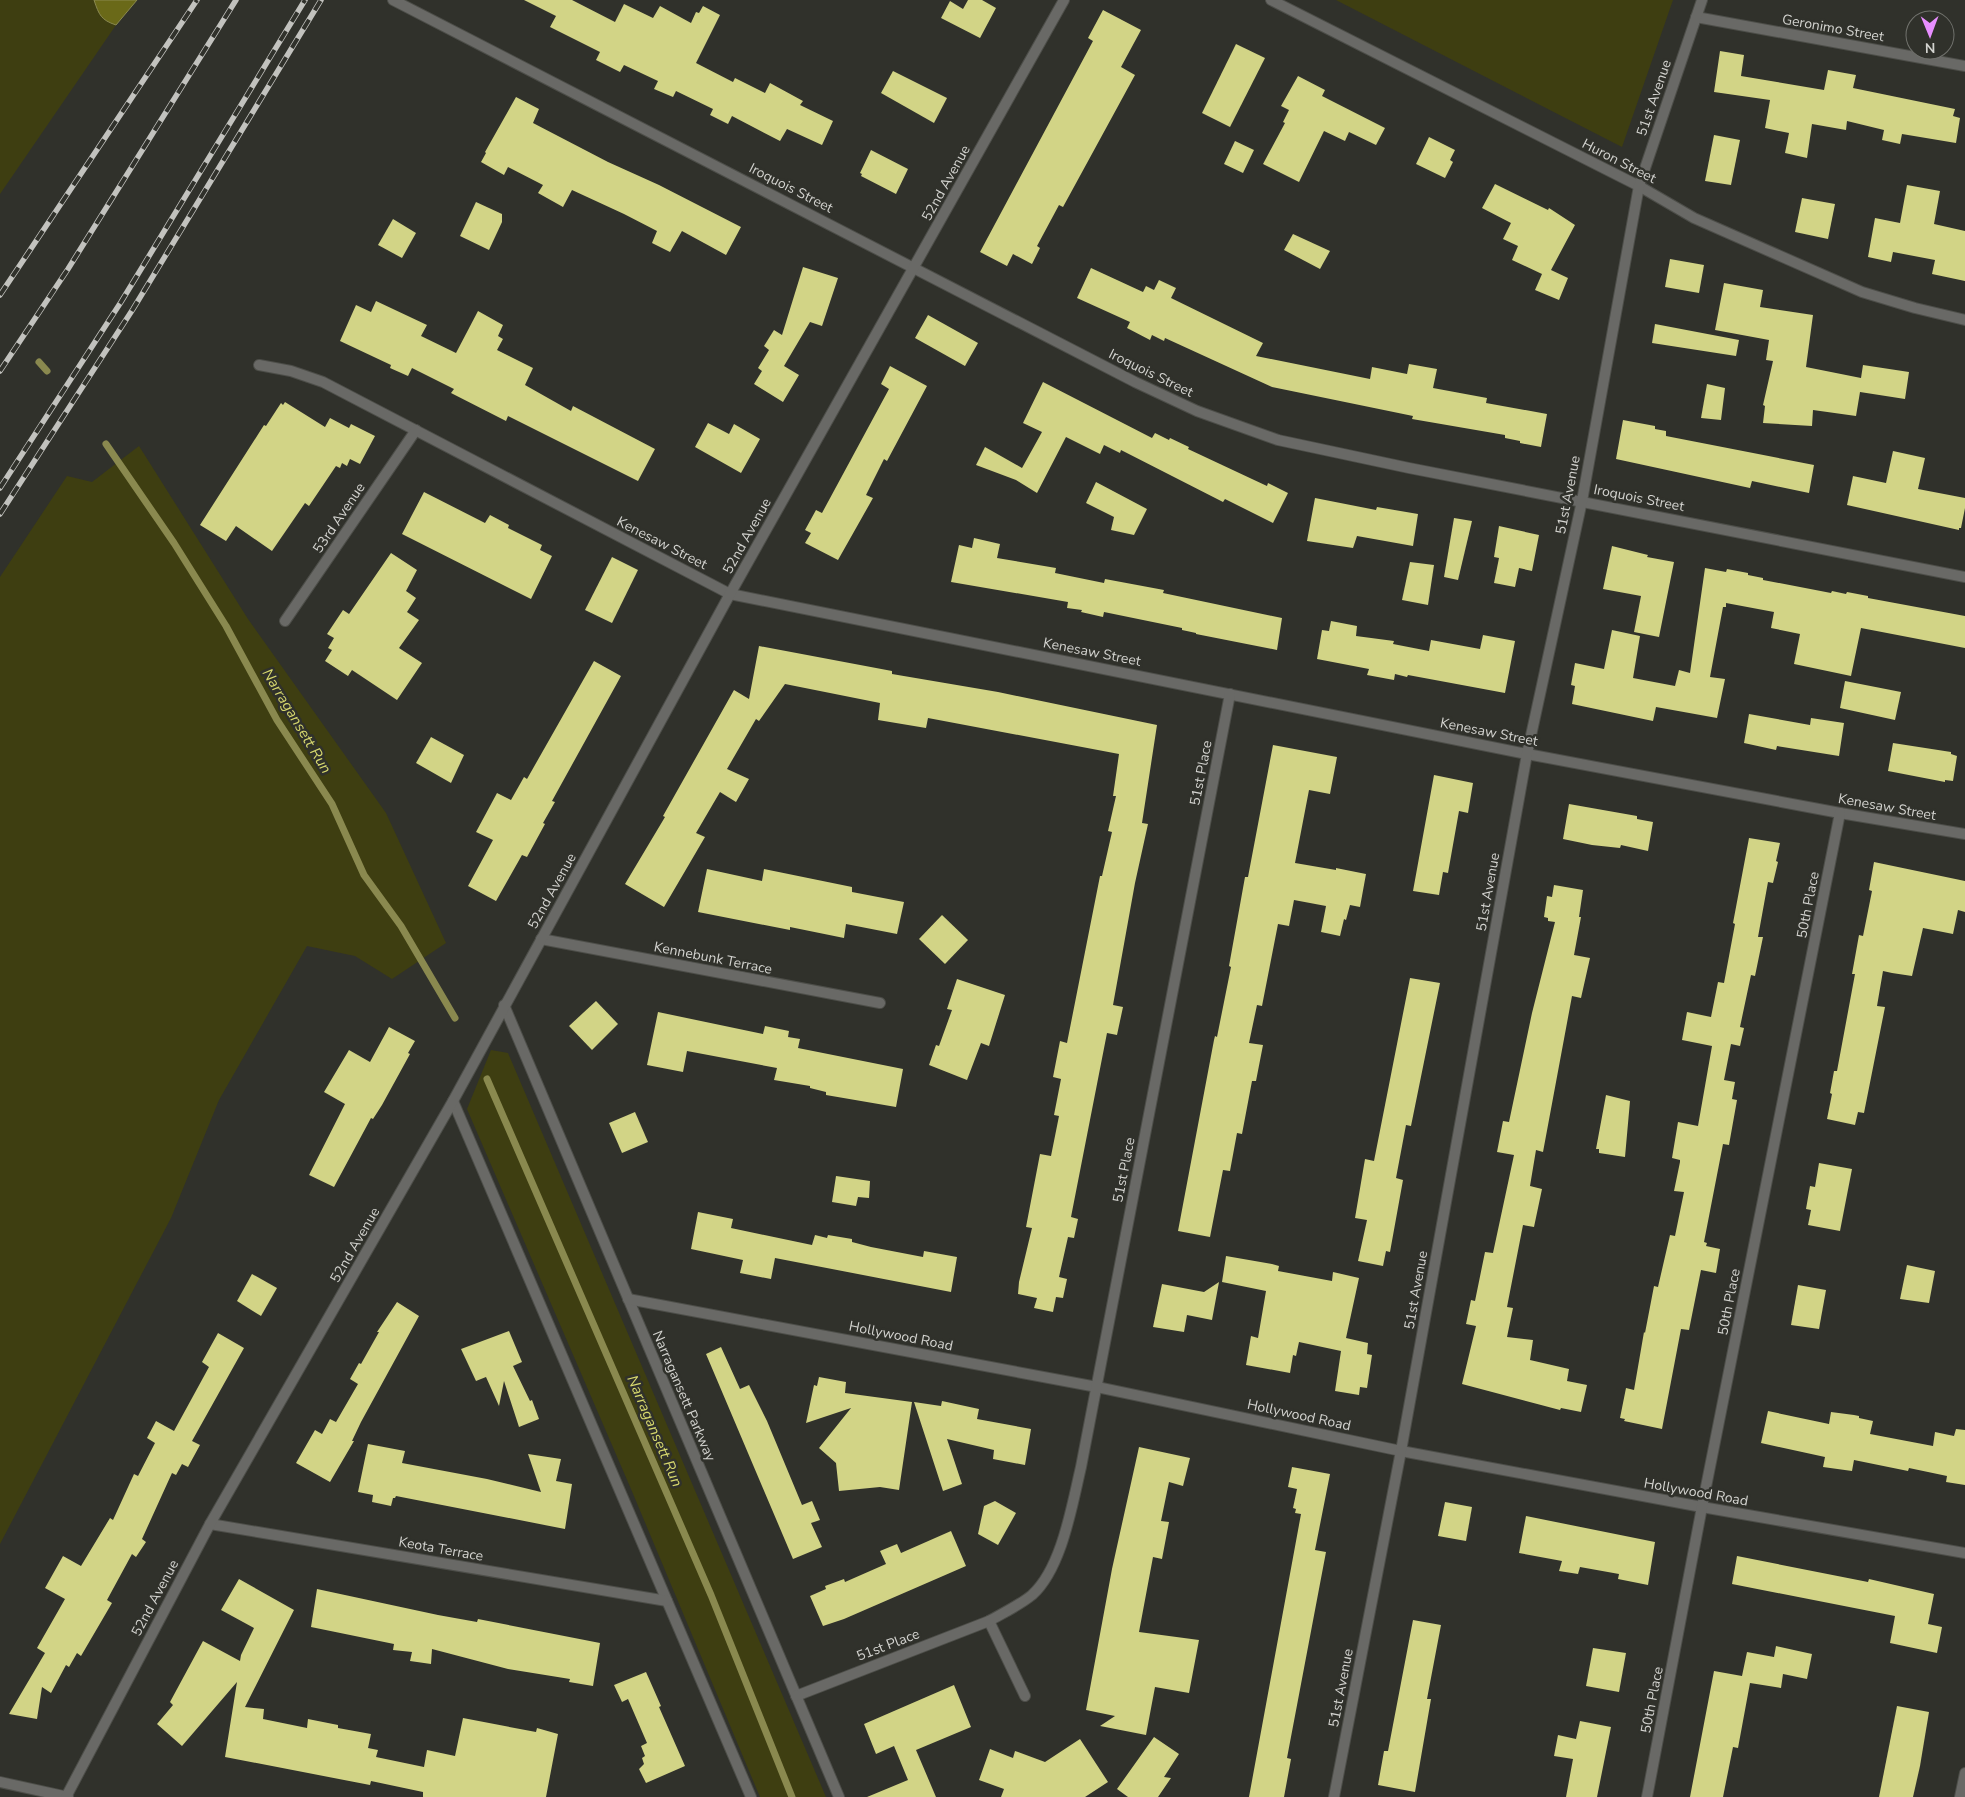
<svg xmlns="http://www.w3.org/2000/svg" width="1965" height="1797" font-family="'Nunito Sans',sans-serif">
	<rect width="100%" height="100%" fill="#30312b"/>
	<g fill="#3e3e11">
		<path d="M0,0H94C99,15 101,20 116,25L0,194Z"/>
		<polygon points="1336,0 1673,0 1622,147"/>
		<polygon points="139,446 248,619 386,813 446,943 392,979 355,956 307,946 219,1100 171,1218 0,1544 0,577 67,476 92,482"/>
		<polygon points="491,1050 508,1053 826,1797 760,1797 631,1489 467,1109"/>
	</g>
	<path fill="#6a6918" stroke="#8a894f" d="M94,0H137L116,25C101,20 99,15 94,0Z"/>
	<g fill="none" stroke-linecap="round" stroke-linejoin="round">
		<g stroke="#8a894f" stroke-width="7">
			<polyline points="39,362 47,371"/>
			<polyline points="106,444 174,543 226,626 277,720 332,804 364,875 401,926 455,1018"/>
			<polyline points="487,1079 711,1595 792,1797"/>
		</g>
	</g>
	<g fill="#d2d486">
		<polygon points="524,0 572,0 615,22 624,4 653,18 660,6 691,23 696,12 699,13 703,6 720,15 696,63 733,82 735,78 765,93 770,83 803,101 800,105 833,121 822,145 787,129 780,141 732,116 728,124 710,115 713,109 676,91 673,97 654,89 658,81 624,65 620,72 596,60 600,52 550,27 556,16"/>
		<polygon points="968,0 982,0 996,8 980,38 941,18 950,1 963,9"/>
		<polygon points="1103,10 1141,30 1121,67 1135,75 1063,207 1059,205 1037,246 1040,248 1032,264 1013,254 1007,266 980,252 1093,41 1088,38"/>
		<polygon points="1236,44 1265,58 1230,127 1202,113"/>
		<polygon points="1720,51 1744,55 1741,76 1824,90 1828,70 1856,75 1853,88 1955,109 1953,116 1960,118 1956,143 1902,134 1900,144 1882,140 1884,130 1847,121 1846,130 1812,124 1807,158 1785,153 1789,133 1765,128 1770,100 1714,92"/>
		<polygon points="893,71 947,98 934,123 881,93"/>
		<polygon points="1298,76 1325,90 1322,96 1385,128 1376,145 1349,132 1345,141 1324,131 1299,182 1263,164 1285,123 1283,122 1289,110 1281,106"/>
		<polygon points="516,97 539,109 533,123 608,162 659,185 741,227 726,255 682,231 670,252 652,243 657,231 624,214 572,190 563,207 538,193 543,185 508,167 504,175 481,162 486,153 485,152"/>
		<polygon points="1714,135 1740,140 1731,185 1705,181"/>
		<polygon points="1429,137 1455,150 1450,160 1453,162 1445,178 1416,164"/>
		<polygon points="1235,141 1254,150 1243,173 1224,164"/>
		<polygon points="871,150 908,169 896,194 861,176 862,174 860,173"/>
		<polygon points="1495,184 1548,210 1549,208 1575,225 1551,270 1568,278 1559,300 1535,290 1542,274 1512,260 1518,246 1503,239 1511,223 1482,208"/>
		<polygon points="1907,185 1940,191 1934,224 1965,231 1965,281 1932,274 1935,260 1893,252 1891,262 1868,257 1875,218 1900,223"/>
		<polygon points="1802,198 1835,204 1828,239 1795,232"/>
		<polygon points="476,202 502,214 502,222 489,250 460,236"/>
		<polygon points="393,219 416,233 402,258 378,245"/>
		<polygon points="1293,234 1330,251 1320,269 1284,250"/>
		<polygon points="1670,259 1704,265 1699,293 1665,287"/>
		<polygon points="803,267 838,278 822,326 810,322 784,366 799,375 783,402 754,384 762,371 758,368 769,350 764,346 774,330 782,335"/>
		<polygon points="1091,268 1143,292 1146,286 1154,290 1159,280 1176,288 1171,298 1263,343 1256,356 1370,379 1372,367 1407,374 1409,364 1437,369 1433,388 1487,398 1486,403 1547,414 1541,447 1520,443 1520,441 1505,438 1505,435 1412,419 1413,416 1272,387 1165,338 1164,341 1152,335 1150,340 1127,328 1130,322 1077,298"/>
		<polygon points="1724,283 1763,290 1760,307 1813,315 1806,367 1861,378 1863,365 1909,372 1905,399 1860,392 1856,416 1813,410 1812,426 1763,423 1765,406 1763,405 1773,361 1766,360 1769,340 1715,330"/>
		<polygon points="376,301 427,325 421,336 456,353 478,311 503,325 498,336 503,339 497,350 533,368 525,385 571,411 573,406 655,449 638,481 508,416 506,421 451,393 454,389 412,368 408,376 390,368 391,365 340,341 356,305 371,312"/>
		<polygon points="928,315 978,343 965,366 915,338"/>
		<polygon points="1655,324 1739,340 1736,356 1652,343"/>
		<polygon points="890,366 927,386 887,461 884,459 866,495 873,498 838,560 805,543 811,533 805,530 816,510 822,513 889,389 881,384"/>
		<polygon points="1043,382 1152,438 1155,433 1169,440 1170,438 1189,447 1188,449 1252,479 1267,486 1268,483 1288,493 1273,523 1225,499 1223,502 1121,450 1120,453 1104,445 1100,454 1066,437 1037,493 1016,480 976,465 985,447 1022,468 1042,432 1023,423"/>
		<polygon points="1707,384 1725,388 1721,420 1701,418"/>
		<polygon points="285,402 325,427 330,418 349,428 351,424 375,436 360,464 350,459 347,466 342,463 340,468 336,466 309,506 305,503 272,551 236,526 226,541 200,525 264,425 266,426 281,403 283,405"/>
		<polygon points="1623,420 1655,426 1655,429 1666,431 1666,436 1814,465 1809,493 1752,481 1750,488 1616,459"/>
		<polygon points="708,423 729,434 734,424 760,439 741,473 695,447"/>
		<polygon points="1893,451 1925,458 1918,489 1965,498 1965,508 1961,528 1959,528 1959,530 1847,505 1853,476 1886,483"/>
		<polygon points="1096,482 1147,509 1134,535 1111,530 1114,517 1086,503"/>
		<polygon points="424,492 485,523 490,515 509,525 508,528 542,545 540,550 552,556 531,599 402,534"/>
		<polygon points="1315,498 1376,510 1377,507 1418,514 1413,546 1357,536 1353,548 1307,541"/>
		<polygon points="1454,518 1472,521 1458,580 1444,577"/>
		<polygon points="1499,526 1539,535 1532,571 1519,568 1515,587 1494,583 1499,558 1494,557"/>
		<polygon points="974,538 1000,544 997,558 1056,568 1055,573 1104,583 1105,579 1164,590 1163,593 1282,618 1277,650 1196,634 1196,633 1182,630 1182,628 1104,612 1103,617 1081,612 1082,610 1067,608 1068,602 951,582 959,545 972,548"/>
		<polygon points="1612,546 1648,555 1647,557 1674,562 1659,637 1634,632 1641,596 1603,589"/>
		<polygon points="391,553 417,570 406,591 416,598 407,612 419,620 399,648 422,663 397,700 352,670 348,676 325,661 332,650 328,648 334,638 327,634 343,610 349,614"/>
		<polygon points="612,557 638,570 612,623 585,610"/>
		<polygon points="1410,562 1434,565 1428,605 1402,600"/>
		<polygon points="1705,568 1726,572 1727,569 1748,573 1748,575 1763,578 1763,580 1831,593 1832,591 1846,594 1847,592 1868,596 1868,598 1965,616 1965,648 1861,628 1851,676 1794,664 1800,634 1771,628 1774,612 1726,603 1726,607 1723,607 1710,677 1725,679 1717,718 1656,707 1653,721 1572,704 1575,686 1571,685 1575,663 1604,669 1612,630 1640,636 1633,678 1675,686 1679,670 1690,673"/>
		<polygon points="1331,621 1357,626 1356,636 1394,641 1393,644 1429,651 1431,640 1480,649 1483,635 1515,641 1505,693 1408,675 1407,677 1395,674 1394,680 1367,675 1369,669 1317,659 1322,630 1329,631"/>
		<polygon points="759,646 892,671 892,674 998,692 1157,725 1142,823 1148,824 1135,883 1113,1005 1123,1007 1117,1035 1107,1033 1071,1217 1078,1219 1074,1238 1068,1237 1059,1277 1067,1279 1063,1298 1056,1297 1053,1312 1034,1308 1037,1298 1018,1294 1019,1282 1032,1228 1026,1227 1040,1154 1051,1156 1059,1116 1054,1115 1061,1079 1053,1077 1060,1041 1067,1043 1100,876 1102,876 1112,832 1108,831 1116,796 1113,796 1119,754 928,718 926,728 878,720 880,703 785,684 759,721 756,719 727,769 749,779 736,802 720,792 696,833 705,837 664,907 625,884 665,817 663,816 734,690 749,699"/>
		<polygon points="594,661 621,676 552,801 555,802 543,823 545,824 527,857 522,855 496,901 468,886 493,840 476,832 497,793 511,800 524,777 527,779"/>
		<polygon points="1845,681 1901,692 1895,720 1840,708"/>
		<polygon points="1749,714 1810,725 1811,718 1844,723 1839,756 1777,746 1776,750 1744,743"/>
		<polygon points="431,737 464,755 451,783 416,763"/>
		<polygon points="1893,743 1951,752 1951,754 1957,756 1953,781 1945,780 1945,782 1888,771"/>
		<polygon points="1273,745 1337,757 1330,794 1309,790 1295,863 1336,870 1336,868 1366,874 1360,907 1350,905 1346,920 1344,919 1340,936 1321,932 1326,906 1294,900 1289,926 1278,924 1262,1006 1257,1005 1249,1043 1263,1045 1256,1081 1252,1081 1242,1134 1237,1133 1230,1171 1223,1170 1210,1237 1178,1231 1214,1040 1215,1036 1217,1037 1231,967 1229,966 1245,877 1248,877"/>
		<polygon points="1434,775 1473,783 1468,813 1459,811 1448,873 1443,872 1439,895 1413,891"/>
		<polygon points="1569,804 1637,816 1637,819 1653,822 1648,851 1621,845 1620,848 1592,845 1563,839"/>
		<polygon points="1749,838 1780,843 1776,861 1778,862 1773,883 1768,882 1758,937 1763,937 1755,976 1751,975 1740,1027 1744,1028 1740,1046 1731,1044 1724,1080 1735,1082 1732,1099 1737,1100 1729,1145 1723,1144 1704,1242 1707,1243 1706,1246 1720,1249 1716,1273 1701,1270 1689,1330 1681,1329 1662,1429 1624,1421 1625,1419 1620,1418 1626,1388 1634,1390 1644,1332 1645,1333 1654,1286 1658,1287 1670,1235 1675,1236 1684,1192 1674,1191 1680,1162 1680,1160 1672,1158 1678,1122 1698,1126 1712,1046 1682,1040 1687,1012 1711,1017 1718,982 1724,983 1735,924 1733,923"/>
		<polygon points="1874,862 1965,881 1965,912 1958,910 1953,934 1923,928 1912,976 1892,973 1892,970 1892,973 1883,971 1877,1006 1885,1007 1864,1113 1858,1112 1855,1125 1827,1119 1832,1094 1830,1093 1834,1071 1837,1071 1855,974 1852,974 1859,935 1863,936 1872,891 1869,890"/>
		<polygon points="707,869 762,881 764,869 852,887 852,892 904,902 897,934 846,924 844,938 790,927 790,930 698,912"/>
		<polygon points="1554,885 1583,890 1579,917 1581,917 1574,955 1590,958 1581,998 1572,996 1543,1152 1536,1150 1530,1186 1542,1189 1534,1227 1523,1225 1507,1307 1513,1308 1507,1337 1533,1340 1530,1360 1569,1369 1567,1381 1587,1385 1581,1412 1561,1408 1560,1410 1462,1384 1476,1326 1466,1324 1471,1300 1475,1301 1485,1252 1493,1253 1514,1155 1497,1152 1503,1121 1509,1122 1532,1013 1555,922 1548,921 1548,918 1544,917 1547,896 1552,897"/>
		<polygon points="942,915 968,940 945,964 919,939"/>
		<polygon points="1410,978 1440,983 1411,1126 1406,1125 1396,1178 1403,1180 1390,1252 1386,1251 1383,1266 1358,1261 1367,1220 1355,1218 1365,1159 1374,1161"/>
		<polygon points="957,979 1005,995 989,1046 981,1043 967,1080 929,1065 936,1045 939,1046 952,1010 947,1009"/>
		<polygon points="596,1001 618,1024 592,1050 569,1026"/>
		<polygon points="658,1012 763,1034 765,1026 789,1031 788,1037 800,1039 798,1048 903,1069 896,1107 826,1095 826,1092 810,1088 810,1086 774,1080 777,1068 687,1051 683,1072 647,1065"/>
		<polygon points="389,1027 415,1041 408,1053 410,1054 382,1105 373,1119 371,1118 334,1187 309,1175 345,1104 324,1092 349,1050 370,1062"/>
		<polygon points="1606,1095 1630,1101 1625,1157 1599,1153 1599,1149 1596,1149"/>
		<polygon points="635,1112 648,1142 622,1153 609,1123"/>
		<polygon points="1819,1163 1852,1169 1840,1231 1808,1225 1811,1210 1806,1209 1810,1186 1815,1187"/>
		<polygon points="836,1176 870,1181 869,1198 858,1197 856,1206 832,1202"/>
		<polygon points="698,1212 733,1219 731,1228 812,1245 815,1235 827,1238 828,1235 852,1239 852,1242 871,1247 923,1257 924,1251 957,1257 951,1292 775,1258 771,1279 740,1273 743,1260 691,1249"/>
		<polygon points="1226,1256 1272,1264 1279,1266 1278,1271 1332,1281 1333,1272 1359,1278 1346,1338 1368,1343 1367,1354 1372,1355 1367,1388 1360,1387 1359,1395 1335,1391 1341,1351 1299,1342 1296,1356 1293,1355 1290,1373 1246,1365 1251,1336 1258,1338 1266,1291 1222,1282"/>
		<polygon points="1907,1265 1935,1271 1929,1303 1900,1299"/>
		<polygon points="252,1274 277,1288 261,1316 237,1301"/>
		<polygon points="1219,1282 1212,1320 1187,1315 1184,1332 1153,1327 1162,1284 1204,1292"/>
		<polygon points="1798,1285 1826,1290 1819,1329 1791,1325"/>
		<polygon points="397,1302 419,1316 361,1422 352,1441 354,1441 330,1482 296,1463 315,1430 322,1434 330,1419 336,1422 358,1384 350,1379 359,1363 361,1364 379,1332 377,1332"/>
		<polygon points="509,1331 522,1362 513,1366 530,1401 532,1400 539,1419 519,1427 504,1381 499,1406 486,1377 476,1381 461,1349"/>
		<polygon points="218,1333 244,1348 192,1441 200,1445 188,1467 182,1464 176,1475 172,1473 142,1539 146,1542 136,1557 132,1554 107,1600 112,1603 81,1656 77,1653 69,1667 66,1665 51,1693 42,1687 37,1719 9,1714 45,1653 37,1648 65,1599 45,1588 63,1556 81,1566 110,1518 113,1520 134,1474 138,1476 155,1443 147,1438 156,1421 174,1431 209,1367 202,1362"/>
		<polygon points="721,1347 740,1389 749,1385 767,1421 802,1505 812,1501 820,1520 811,1523 822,1547 793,1559 706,1354"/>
		<polygon points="819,1377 846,1382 845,1393 912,1402 899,1490 880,1487 839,1491 836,1463 819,1448 851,1408 806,1423 814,1385 817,1386"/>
		<polygon points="942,1401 979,1409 977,1419 1031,1429 1025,1465 993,1459 994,1450 947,1439 962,1484 943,1491 914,1402 941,1406"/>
		<polygon points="1768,1411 1829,1424 1831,1412 1854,1415 1859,1416 1859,1418 1873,1421 1870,1434 1933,1446 1935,1432 1954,1436 1956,1429 1965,1430 1965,1485 1946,1482 1947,1476 1909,1468 1908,1471 1854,1460 1852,1471 1823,1467 1825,1457 1761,1443"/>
		<polygon points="368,1444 405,1451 402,1463 487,1479 541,1492 528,1454 561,1459 556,1481 572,1484 565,1529 396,1496 395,1498 393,1498 391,1506 372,1502 373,1495 358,1492"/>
		<polygon points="1139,1447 1190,1458 1183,1486 1169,1482 1161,1521 1169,1522 1162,1559 1153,1557 1139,1632 1199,1640 1189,1693 1155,1687 1146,1735 1100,1726 1115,1716 1086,1710 1112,1569"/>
		<polygon points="1292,1467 1330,1474 1315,1550 1326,1552 1287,1758 1291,1759 1284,1797 1249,1797 1301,1514 1295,1513 1296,1509 1293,1508 1297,1489 1288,1487"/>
		<polygon points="995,1501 1016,1513 998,1545 978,1534 984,1506"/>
		<polygon points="1445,1502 1472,1507 1466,1541 1438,1536"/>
		<polygon points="1526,1516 1655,1542 1648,1585 1618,1579 1619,1574 1580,1567 1578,1574 1559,1571 1562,1561 1519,1553"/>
		<polygon points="951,1531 966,1566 844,1619 823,1626 810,1596 826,1589 825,1586 844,1579 845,1582 886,1564 880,1551 897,1544 901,1553"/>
		<polygon points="1737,1556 1868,1582 1869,1579 1934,1594 1928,1624 1942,1627 1937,1653 1890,1643 1895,1616 1732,1584"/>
		<polygon points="239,1579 294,1610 245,1707 264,1709 263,1719 307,1728 308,1719 338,1725 338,1728 371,1734 368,1748 378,1750 376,1757 424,1767 427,1750 455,1756 463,1718 536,1732 537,1728 558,1734 546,1797 423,1797 423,1792 371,1781 370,1785 225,1757 237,1682 182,1746 157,1724 173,1705 170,1702 203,1641 240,1661 241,1655 254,1628 221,1610"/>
		<polygon points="317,1589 438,1615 477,1622 478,1619 600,1643 593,1686 569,1682 570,1679 508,1669 432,1649 431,1664 410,1661 412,1652 393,1650 394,1644 311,1627"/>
		<polygon points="1413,1620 1441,1625 1427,1699 1431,1699 1415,1792 1378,1785 1384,1751 1388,1751"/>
		<polygon points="1776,1646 1812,1654 1807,1679 1783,1674 1781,1688 1750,1683 1738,1748 1733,1747 1723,1797 1690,1797 1714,1671 1742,1676 1747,1652 1774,1657"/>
		<polygon points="1593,1648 1626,1653 1619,1692 1586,1686"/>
		<polygon points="646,1672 661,1706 659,1707 685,1766 646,1783 639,1769 644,1764 642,1758 645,1756 641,1746 647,1743 628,1699 622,1702 614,1685"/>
		<polygon points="954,1685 971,1727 916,1750 936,1797 867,1797 908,1780 894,1746 876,1754 864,1724"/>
		<polygon points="1897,1706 1929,1712 1920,1766 1913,1797 1879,1797"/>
		<polygon points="1580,1721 1611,1727 1597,1797 1566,1797 1573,1759 1554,1756 1558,1735 1576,1739"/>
		<polygon points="1154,1737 1179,1754 1164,1777 1171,1778 1158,1797 1128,1797 1117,1789"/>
		<polygon points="1080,1739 1108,1782 1085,1797 1001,1797 1004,1789 979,1780 990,1749 1013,1758 1015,1751 1045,1762"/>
	</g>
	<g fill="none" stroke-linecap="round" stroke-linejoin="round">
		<g stroke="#4d4e49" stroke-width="12">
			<g id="minor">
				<polyline points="393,0 1135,382 1197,411 1278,440 1409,468 1965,577"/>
				<polyline points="1271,0 1639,186 1694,218 1862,292 1915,308 1965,320"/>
				<polyline points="1696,17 1965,66"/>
				<polyline points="259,365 291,371 323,382 730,594 1527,754 1840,813 1965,834"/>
				<polyline points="285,621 416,430"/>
				<polyline points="541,939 880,1003"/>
				<polyline points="504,1005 839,1797"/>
				<polyline points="453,1101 751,1797"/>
				<polyline points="628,1299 1097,1387 1401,1451 1702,1507 1965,1553"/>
				<polyline points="210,1524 667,1601"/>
				<polyline points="989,1621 1025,1696"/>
				<path d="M796,1696L989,1621C1003,1613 1020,1605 1032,1595C1062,1568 1072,1505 1081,1467L1230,694"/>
				<polyline points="0,1782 68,1797"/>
				<polyline points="66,1797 210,1524 453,1101 730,594 1064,0"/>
				<polyline points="1334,1797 1401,1451 1527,754 1582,501 1639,186 1702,0"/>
				<polyline points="1647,1797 1702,1507 1840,813"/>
				<polyline points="1960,1797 1965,1773"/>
			</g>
		</g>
		<use href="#minor" stroke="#696966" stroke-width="10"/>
		<g stroke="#c2c2be" stroke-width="5.5">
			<g id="rail">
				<polyline points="0,295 197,0"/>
				<polyline points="0,371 68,269 236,0"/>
				<polyline points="0,488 121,302 305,0"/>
				<polyline points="0,514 133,309 321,0"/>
			</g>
		</g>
		<use href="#rail" stroke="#30312b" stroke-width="4" stroke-dasharray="11" stroke-linecap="butt"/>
	</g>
	<g text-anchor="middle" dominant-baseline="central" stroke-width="5" stroke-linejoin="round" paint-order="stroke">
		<g font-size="14" fill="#d3d3cf" stroke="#30312b">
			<text transform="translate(1833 28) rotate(10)">Geronimo Street</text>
			<text transform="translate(1654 98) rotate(-71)">51st Avenue</text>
			<text transform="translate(1619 161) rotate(27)">Huron Street</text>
			<text transform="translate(946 183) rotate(-61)">52nd Avenue</text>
			<text transform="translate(791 188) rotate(27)">Iroquois Street</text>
			<text transform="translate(1151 373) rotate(26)">Iroquois Street</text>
			<text transform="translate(1568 495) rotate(-79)">51st Avenue</text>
			<text transform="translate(1639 498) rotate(11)">Iroquois Street</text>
			<text transform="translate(339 518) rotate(-56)">53rd Avenue</text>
			<text transform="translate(747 536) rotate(-61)">52nd Avenue</text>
			<text transform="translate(662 543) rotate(27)">Kenesaw Street</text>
			<text transform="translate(1092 652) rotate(11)">Kenesaw Street</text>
			<text transform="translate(1489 732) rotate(11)">Kenesaw Street</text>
			<text transform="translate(1201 773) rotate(-79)">51st Place</text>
			<text transform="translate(1887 807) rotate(10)">Kenesaw Street</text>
			<text transform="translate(552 891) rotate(-61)">52nd Avenue</text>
			<text transform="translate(1488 892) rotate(-80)">51st Avenue</text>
			<text transform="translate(1808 905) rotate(-79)">50th Place</text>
			<text transform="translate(713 958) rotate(11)">Kennebunk Terrace</text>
			<text transform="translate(1124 1170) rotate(-79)">51st Place</text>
			<text transform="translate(355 1245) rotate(-60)">52nd Avenue</text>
			<text transform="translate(1416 1290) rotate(-80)">51st Avenue</text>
			<text transform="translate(1729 1302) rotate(-79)">50th Place</text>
			<text transform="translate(901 1336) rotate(11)">Hollywood Road</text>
			<text transform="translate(684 1396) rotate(67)">Narragansett Parkway</text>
			<text transform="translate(1299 1415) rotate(12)">Hollywood Road</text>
			<text transform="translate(1696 1492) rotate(10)">Hollywood Road</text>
			<text transform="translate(441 1549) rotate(10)">Keota Terrace</text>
			<text transform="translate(155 1598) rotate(-62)">52nd Avenue</text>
			<text transform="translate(888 1645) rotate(-21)">51st Place</text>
			<text transform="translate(1341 1688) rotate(-79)">51st Avenue</text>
			<text transform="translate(1652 1700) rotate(-79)">50th Place</text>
		</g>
		<g font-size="15" font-style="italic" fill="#d7d86d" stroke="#30312b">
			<text transform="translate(297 721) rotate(59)">Narragansett Run</text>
			<text transform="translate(655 1431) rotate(67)">Narragansett Run</text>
		</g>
	</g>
	<g transform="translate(1930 35) rotate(179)"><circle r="24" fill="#30312b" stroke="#71726d"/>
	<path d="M0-4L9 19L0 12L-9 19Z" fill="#e88eff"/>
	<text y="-8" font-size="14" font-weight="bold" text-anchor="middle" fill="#d3d3cf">N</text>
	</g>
</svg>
